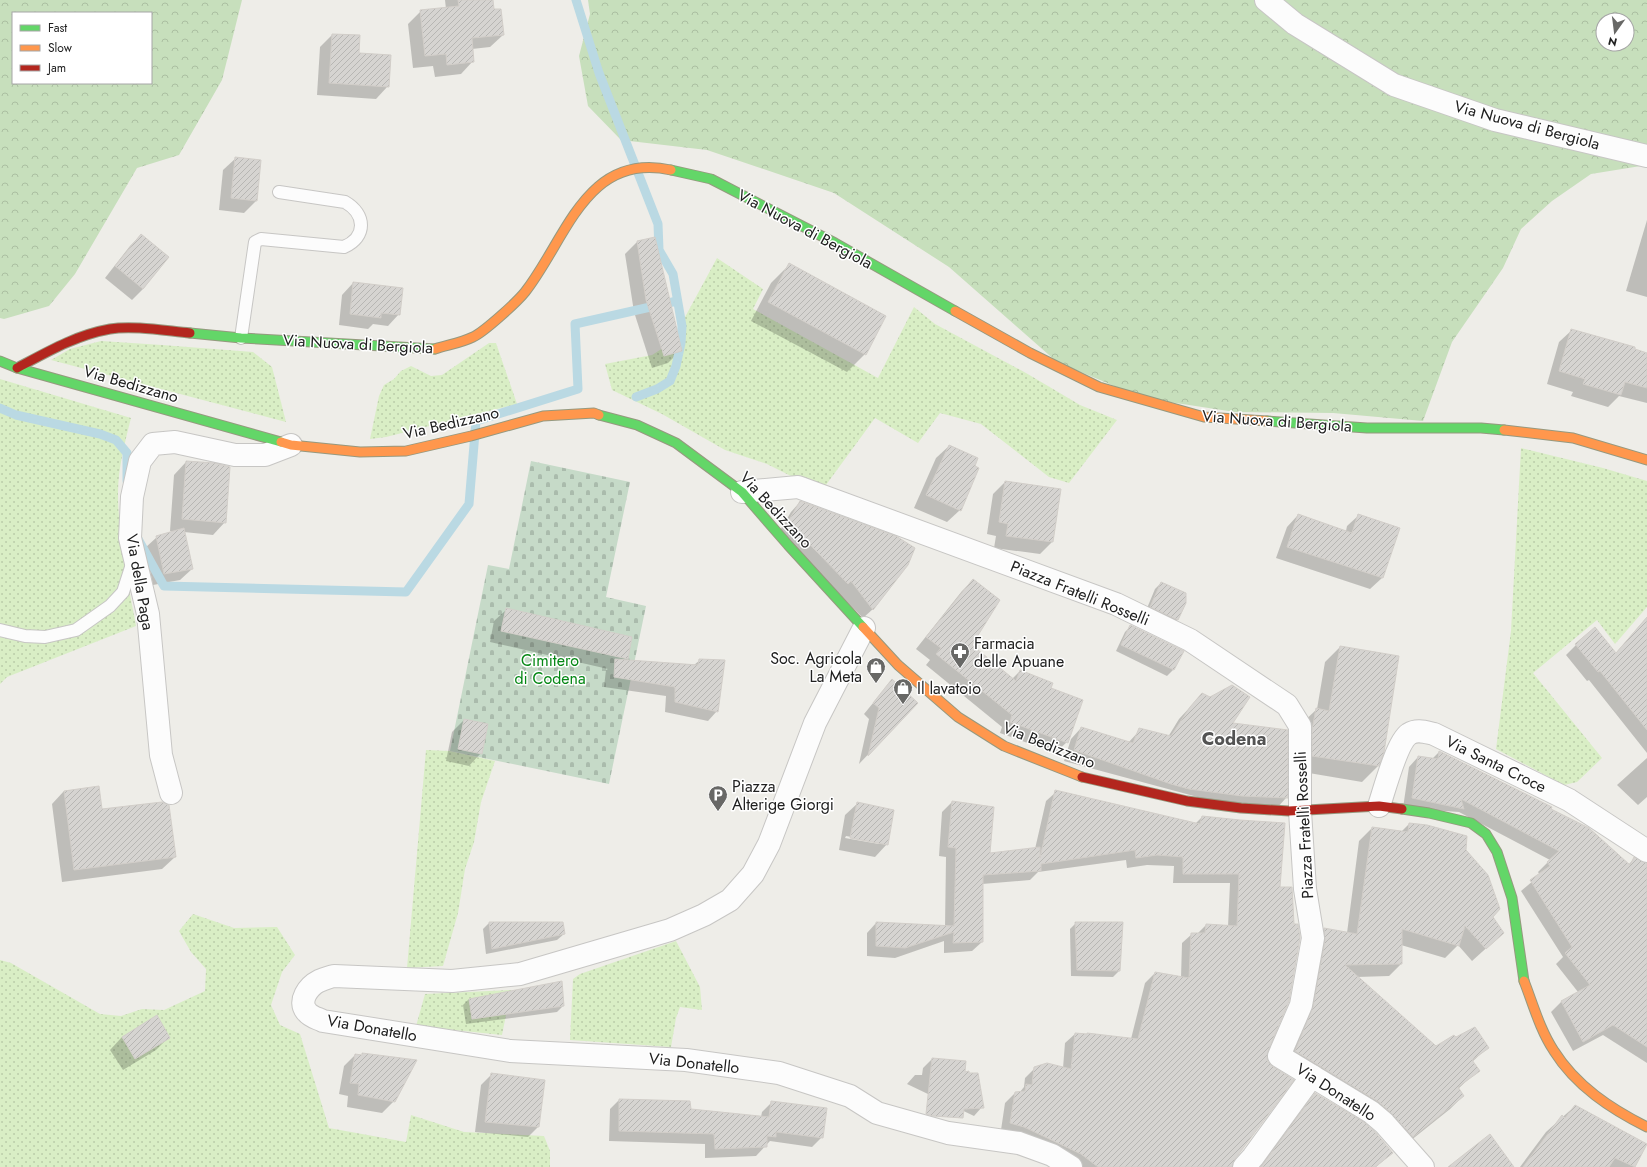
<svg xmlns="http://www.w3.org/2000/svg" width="1647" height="1167" font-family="Jost,sans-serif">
	<defs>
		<pattern id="grass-dots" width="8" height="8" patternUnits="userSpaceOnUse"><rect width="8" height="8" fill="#d9eec5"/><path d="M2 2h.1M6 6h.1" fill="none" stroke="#bacca9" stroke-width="1.8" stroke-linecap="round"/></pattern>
		<pattern id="forest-crowns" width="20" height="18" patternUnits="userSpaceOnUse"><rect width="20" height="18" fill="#c7dfbc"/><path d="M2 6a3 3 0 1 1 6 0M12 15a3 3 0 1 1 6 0" fill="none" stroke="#abbfa1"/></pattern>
		<pattern id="cemetery-stones" width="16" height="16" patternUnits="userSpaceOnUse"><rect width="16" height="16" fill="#c6dac8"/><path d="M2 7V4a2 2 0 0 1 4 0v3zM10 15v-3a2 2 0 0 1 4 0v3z" fill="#aabbac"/></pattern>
		<pattern id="building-hatch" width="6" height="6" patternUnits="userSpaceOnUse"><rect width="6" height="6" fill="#d6d4d1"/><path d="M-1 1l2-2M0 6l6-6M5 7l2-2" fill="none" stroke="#b7b6b3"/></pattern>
	</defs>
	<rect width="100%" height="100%" fill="#eeede8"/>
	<g fill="url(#grass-dots)">
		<polygon points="717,258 763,289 753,309 878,378 914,307 935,324 1026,373 1080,405 1117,420 1069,483 1049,477 981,424 940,413 918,443 875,418 823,489 793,477 767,464 725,450 662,414 612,390 605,364 652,355 671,343"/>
		<polygon points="101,341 162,345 253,352 272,367 286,422 51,360 70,349"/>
		<polygon points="489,343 496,343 517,404 386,437 370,439 379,396 384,385 394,379 401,371 411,366 431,376 442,375"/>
		<path d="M0,379L131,418C125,442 118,468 118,493C118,538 128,582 136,626L7,677L0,684Z"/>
		<polygon points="1521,448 1603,468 1647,481 1647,607 1615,644 1597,620 1533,673 1602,758 1577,782 1564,785 1496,749 1511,631"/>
		<polygon points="426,750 450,751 495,761 481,802 474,842 465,869 458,913 443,966 407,968"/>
		<polygon points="193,914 234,928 277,927 295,955 282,972 271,1005 280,1025 300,1034 329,1128 406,1142 411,1115 464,1132 544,1136 550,1151 550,1167 0,1167 0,960 11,963 100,1014 121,1016 142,1009 164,1010 205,991 206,969 191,952 179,931"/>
		<polygon points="676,941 700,987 702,1010 680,1007 676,1018 671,1047 570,1040 573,979 580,974"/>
		<polygon points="511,990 502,1035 416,1026 425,994"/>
	</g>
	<g fill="url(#forest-crowns)" fill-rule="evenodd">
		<path d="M0,0H242L222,80L179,155L137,168L75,274L49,306L4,319L0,318ZM13,13H151V83H13Z"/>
		<path d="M588,0H1647V165L1591,174L1552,201L1521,229L1503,268L1452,342L1423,421L1333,413L1235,412L1143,398L1057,362L949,267L834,193L707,150L621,140L588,106L579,56L590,14ZM1603,20H1627V44H1603Z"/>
	</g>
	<polygon fill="url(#cemetery-stones)" points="531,461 630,482 606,597 646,606 609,784 450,751 488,565 509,569"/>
	<g fill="#0003" fill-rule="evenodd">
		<polygon points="445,0 492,0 493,10 503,35 490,47 472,49 473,61 461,74 435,77 433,66 413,68 408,24 421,11 446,9"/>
		<polygon points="332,35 358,54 388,86 376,99 317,95 320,47"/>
		<polygon points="236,158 256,201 244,213 219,210 223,170"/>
		<polygon points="1647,220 1647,297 1626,291"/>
		<polygon points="141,235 167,258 143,289 132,300 105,278 130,246"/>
		<polygon points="654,239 680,351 668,363 652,368 634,312 625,254 637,242"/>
		<polygon points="789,265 865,354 847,372 751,321 771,283"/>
		<polygon points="353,283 399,314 388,326 373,324 368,329 339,325 342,295"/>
		<polygon points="1572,330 1647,354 1647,403 1619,396 1608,407 1571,396 1573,392 1547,384 1559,342"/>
		<polygon points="949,446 960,510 947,522 914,508 936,458"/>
		<polygon points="186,462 225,522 213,535 184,532 192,569 180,580 153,585 145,548 157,537 175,532 170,531 174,475"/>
		<polygon points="1005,482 1052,542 1040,554 994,548 996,536 987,534 993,494"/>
		<polygon points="800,502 873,609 863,618 779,532 791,512"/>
		<polygon points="1298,515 1346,531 1347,526 1359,515 1398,528 1382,578 1370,589 1276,558 1287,527"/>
		<polygon points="973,580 971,645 1012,679 1020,671 1050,689 1067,742 1055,753 1000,733 1002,727 926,665 930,660 916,649 962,591"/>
		<polygon points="1161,583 1185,603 1177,620 1171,626 1145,613 1155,589"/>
		<polygon points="506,610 627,659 625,661 694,665 700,660 717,711 708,721 665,712 666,696 604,687 606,670 608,669 490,642 494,621"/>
		<polygon points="1647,617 1647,753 1589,680 1587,681 1566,655 1576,645 1616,653"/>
		<polygon points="1131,626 1182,651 1173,670 1167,676 1116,651 1125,632"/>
		<polygon points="1340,647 1378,766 1362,782 1297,771 1300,725 1317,709 1325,662"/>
		<polygon points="892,680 917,703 859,764 869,719 864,714"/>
		<polygon points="1210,699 1232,724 1286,730 1286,798 1276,809 1231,806 1064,761 1071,739 1081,728 1128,743 1140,730 1168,737 1179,719 1192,705"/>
		<polygon points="464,720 481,753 469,766 446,761 452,732"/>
		<polygon points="1439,752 1549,809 1628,865 1633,860 1647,868 1647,1063 1603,1035 1573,1051 1551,1012 1561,1002 1578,992 1556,964 1563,957 1521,891 1540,875 1538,872 1550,860 1459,812 1403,808 1409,767 1418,757 1432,759"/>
		<polygon points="1647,758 1647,797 1638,805 1617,785"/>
		<polygon points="98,787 101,810 175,857 162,869 62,882 52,804 64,791"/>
		<polygon points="1056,792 1195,824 1202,817 1240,821 1267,1051 1231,1167 1079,1167 1001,1130 1005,1103 1015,1093 1019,1093 1024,1087 1025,1078 1035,1068 1063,1068 1065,1043 1075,1034 1131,1039 1145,983 1155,973 1181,978 1182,943 1192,934 1197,934 1206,925 1228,927 1230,883 1173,883 1174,866 1147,865 1127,868 1126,860 1038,872 1030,880 982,884 982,942 972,951 944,953 944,941 895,958 867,956 867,933 876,923 945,927 946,857 939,856 942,812 952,802 989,854 1035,849 1046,801"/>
		<path d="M858,803L887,844L875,857L839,850L845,815ZM846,836L879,842V844L845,838Z"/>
		<polygon points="1409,824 1426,826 1466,836 1465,850 1491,917 1503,933 1472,961 1458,945 1445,958 1401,945 1401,964 1389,976 1357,977 1436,1047 1456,1039 1487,1048 1472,1062 1478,1070 1458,1089 1463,1096 1450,1109 1400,1149 1381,1127 1283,1064 1312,942 1324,929 1347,933 1359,841 1372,828 1401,832"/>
		<polygon points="489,923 564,934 557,940 486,954 483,929"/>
		<polygon points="1076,923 1122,923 1119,971 1113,977 1071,976 1070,929"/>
		<polygon points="469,999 563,1006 557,1012 466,1024 463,1005"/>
		<polygon points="122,1037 169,1037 156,1050 123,1070 110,1050"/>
		<polygon points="363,1054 394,1101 382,1113 347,1107 348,1096 339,1094 344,1066 355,1055 361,1056"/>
		<polygon points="932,1059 964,1074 982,1107 974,1116 907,1084 915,1075 922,1075 923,1068"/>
		<polygon points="491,1075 538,1127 528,1137 475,1132 481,1085"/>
		<polygon points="1315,1094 1392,1153 1376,1167 1260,1167 1306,1104"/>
		<polygon points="619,1100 690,1110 761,1117 762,1112 772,1102 822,1137 812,1147 770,1141 756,1156 705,1158 705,1144 609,1141 610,1109"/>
		<polygon points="1575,1106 1646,1145 1634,1167 1520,1167 1546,1132"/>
	</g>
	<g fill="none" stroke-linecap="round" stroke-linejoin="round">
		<g stroke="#bad9e3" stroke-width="9">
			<polyline points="576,0 599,73 658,224 659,250 673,274 682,326 681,343 676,366 670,381 657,389 636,397"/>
			<polyline points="0,408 16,415 100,434 116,440 127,453 127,481"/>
			<polyline points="138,539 164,586 406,592 469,504 476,421 578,389 575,324 677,301"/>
		</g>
	</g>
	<g fill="url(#building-hatch)" stroke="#d2cec9">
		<polygon points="458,0 493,0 494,9 501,9 504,35 472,38 474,62 447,65 446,54 425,56 420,10 459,6"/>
		<polygon points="332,34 360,35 359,53 391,55 389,87 329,83"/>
		<polygon points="235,157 261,160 257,201 231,198"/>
		<polygon points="141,234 169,257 143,289 115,266"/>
		<polygon points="655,237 682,351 664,356 646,300 637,241"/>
		<polygon points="789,263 886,316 866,355 768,302"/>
		<polygon points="353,282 403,288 400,315 381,313 381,318 350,314"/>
		<polygon points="1571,329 1635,347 1635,349 1647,353 1647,388 1625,382 1621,395 1583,384 1585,379 1559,371"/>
		<polygon points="949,445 978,458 975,466 979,468 961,511 926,495"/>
		<polygon points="186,461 215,463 230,467 226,523 182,519"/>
		<polygon points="1005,481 1061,489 1053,542 1006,536 1008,524 999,522"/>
		<polygon points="800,501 896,536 915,548 908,565 873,610 851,581 848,584 788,522"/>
		<polygon points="1298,514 1352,533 1358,514 1400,528 1383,578 1287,547"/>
		<polygon points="184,528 193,569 164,574 156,536"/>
		<polygon points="973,579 1000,600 972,645 1016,681 1020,670 1053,683 1051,688 1083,700 1068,743 1010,722 1012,715 936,654 941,648 926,637"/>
		<polygon points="1161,582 1186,593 1186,603 1178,620 1150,607"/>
		<polygon points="506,608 632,637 628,659 501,631"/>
		<polygon points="1647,617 1647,730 1600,671 1598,672 1575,644 1595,627 1616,653"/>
		<polygon points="1130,625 1184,651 1174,670 1121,645"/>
		<polygon points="1340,646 1399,656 1384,752 1379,766 1312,756 1312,730 1316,708 1329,711"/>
		<polygon points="615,659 698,665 699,659 725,660 718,712 675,702 675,687 614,677"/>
		<polygon points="892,679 918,703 868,756 879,708 873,703"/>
		<polygon points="1232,685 1250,697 1233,723 1288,730 1288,798 1242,796 1189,789 1171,784 1074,750 1081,727 1133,743 1139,728 1171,736 1190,707 1202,693 1210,697"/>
		<polygon points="464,719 488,724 482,754 458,749"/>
		<polygon points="1439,751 1552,807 1551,809 1589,828 1630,865 1634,857 1647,863 1647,1047 1613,1025 1583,1042 1561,1001 1590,985 1565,953 1572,947 1530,880 1550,866 1547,862 1559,851 1461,799 1464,809 1412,798 1418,756 1438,759"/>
		<polygon points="99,786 102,809 162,802 169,805 176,857 74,870 64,791"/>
		<polygon points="1055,790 1200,824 1202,816 1240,820 1285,823 1280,887 1292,887 1294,924 1298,924 1300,938 1289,1001 1268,1051 1267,1057 1268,1062 1272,1066 1294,1080 1235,1159 1232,1167 1098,1167 1081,1154 1024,1127 1010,1123 1015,1092 1025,1091 1026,1084 1032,1085 1034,1067 1047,1063 1071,1069 1075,1033 1087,1034 1087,1033 1138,1039 1155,972 1189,978 1191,933 1205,933 1206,924 1237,926 1239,874 1183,874 1183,857 1157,855 1136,858 1135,850 1041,864 1041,871 983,875 983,942 953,943 954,932 905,948 876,946 876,922 954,926 956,848 948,847 952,801 994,807 990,853 1040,847 1040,858"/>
		<polygon points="857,802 894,810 888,845 850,838"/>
		<polygon points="1409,823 1427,825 1467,836 1466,850 1488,875 1500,909 1493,917 1504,933 1486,949 1465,926 1459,946 1402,929 1402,964 1345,965 1436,1046 1454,1035 1456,1037 1475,1027 1489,1048 1472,1060 1480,1071 1458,1087 1464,1096 1413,1137 1393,1115 1379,1102 1295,1051 1313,1007 1325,940 1324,928 1357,934 1372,827 1408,832"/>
		<polygon points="489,922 563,922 565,934 492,949"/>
		<polygon points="1075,922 1123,922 1120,971 1077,970"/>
		<polygon points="562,981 564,1006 472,1019 469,999"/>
		<polygon points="157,1015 170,1038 135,1059 122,1037"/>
		<polygon points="362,1053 417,1060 395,1102 358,1095 359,1084 350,1083 355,1054 362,1055"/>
		<polygon points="932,1058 966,1061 965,1072 969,1071 969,1073 978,1073 984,1108 964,1109 963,1118 933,1116 926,1114"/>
		<polygon points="491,1073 545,1080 539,1127 485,1122"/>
		<polygon points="1315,1093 1364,1122 1375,1132 1393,1153 1375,1167 1261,1167"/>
		<polygon points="619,1099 690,1101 691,1109 769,1117 771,1101 827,1108 823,1138 776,1132 776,1137 767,1136 767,1147 715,1149 714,1134 619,1131"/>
		<polygon points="1575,1105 1647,1144 1635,1167 1615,1158 1609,1167 1523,1167 1562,1115 1565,1118"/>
		<polygon points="1490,1134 1514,1167 1448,1167"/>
	</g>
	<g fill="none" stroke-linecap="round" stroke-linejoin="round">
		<g stroke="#c7c6c4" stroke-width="14">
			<g id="lane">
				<path d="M241,338L255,242L261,239L344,247C367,237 366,214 345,202L279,192"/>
				<polyline points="0,630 25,636 45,637 76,630 110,606 123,592 133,561"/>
			</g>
		</g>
		<g stroke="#c7c6c4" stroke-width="24">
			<g id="street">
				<polyline points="1266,0 1295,24 1394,85 1495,120 1647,156"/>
				<polyline points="742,492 798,487 1116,604 1190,640 1287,705 1300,726 1300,811 1305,889 1313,938 1301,1005 1279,1056 1371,1112 1384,1123 1423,1167"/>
				<path d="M864,628L815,723L769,844L753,874L730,900L704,915L670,930L520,974L452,981L334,976C329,977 324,979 319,981C309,986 297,1001 307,1012C311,1017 317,1018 323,1021L510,1051L686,1060L779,1073L850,1096L877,1113L948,1133L1019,1143L1052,1155L1071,1167"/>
				<polyline points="171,793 161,755 148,614 130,538 132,497 140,461 153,444 175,442 235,455 265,455 291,445"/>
				<path d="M1379,806C1384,791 1397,742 1409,734C1417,729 1425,732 1434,734L1569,800L1647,851"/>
				<polyline points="1244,1167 1253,1157 1312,1076"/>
			</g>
		</g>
		<g stroke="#96997f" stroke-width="11">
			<g id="fast">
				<polyline points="671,170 711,179 835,243 955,311"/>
				<polyline points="190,333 241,338 435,349"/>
				<polyline points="0,361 17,368 281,442"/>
				<polyline points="599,415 637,425 676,443 742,492 788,545 863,627"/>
				<polyline points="1267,421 1367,428 1481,428 1504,430"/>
				<polyline points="1402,809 1429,813 1471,823 1486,834 1497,852 1512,898 1524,981"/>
			</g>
		</g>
		<g stroke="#96997f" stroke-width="11">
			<g id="slow">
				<polyline points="955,311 1030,353 1099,387 1204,417 1267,421"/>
				<path d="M435,349C447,345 461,343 473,337C484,332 517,302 525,292C566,240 586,151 671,170"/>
				<polyline points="1504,430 1573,438 1647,460"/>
				<polyline points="281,442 291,445 360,452 406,451 471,436 543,416 594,413 599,415"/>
				<polyline points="863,627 898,665 958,717 1004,746 1082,777"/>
				<path d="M1524,981C1533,1004 1540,1030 1554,1051C1576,1086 1611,1109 1647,1127"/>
			</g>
		</g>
		<g stroke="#96997f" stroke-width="11">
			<g id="jam">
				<path d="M17,368C47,352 76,335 110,329C133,325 167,331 190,333"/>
				<polyline points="1082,777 1187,801 1241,808 1289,811 1379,806 1402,809"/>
			</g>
		</g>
		<use href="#lane" stroke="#fcfcfc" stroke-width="12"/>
		<use href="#street" stroke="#fcfcfc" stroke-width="22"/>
		<use href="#fast" stroke="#63d668" stroke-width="9"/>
		<use href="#slow" stroke="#ff974d" stroke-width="9"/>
		<use href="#jam" stroke="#b3261e" stroke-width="9"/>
	</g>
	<defs>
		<g id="pharmacy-pin" transform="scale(1)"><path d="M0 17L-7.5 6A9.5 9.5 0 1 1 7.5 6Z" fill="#686866" stroke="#fff"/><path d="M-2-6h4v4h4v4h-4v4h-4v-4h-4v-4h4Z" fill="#fff"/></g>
		<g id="shop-pin" transform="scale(1)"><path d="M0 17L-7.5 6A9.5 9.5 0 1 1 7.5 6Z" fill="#686866" stroke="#fff"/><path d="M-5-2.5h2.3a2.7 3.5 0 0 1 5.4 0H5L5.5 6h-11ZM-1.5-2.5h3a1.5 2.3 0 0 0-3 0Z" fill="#fff"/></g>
		<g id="parking-pin" transform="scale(1)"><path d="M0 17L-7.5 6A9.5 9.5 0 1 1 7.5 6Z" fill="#686866" stroke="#fff"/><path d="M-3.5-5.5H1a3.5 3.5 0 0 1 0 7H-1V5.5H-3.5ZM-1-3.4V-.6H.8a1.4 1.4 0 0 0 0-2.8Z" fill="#fff"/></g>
	</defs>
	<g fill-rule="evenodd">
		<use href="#pharmacy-pin" x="960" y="652"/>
		<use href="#shop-pin" x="876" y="667"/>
		<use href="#shop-pin" x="903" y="688"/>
		<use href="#parking-pin" x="718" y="795"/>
	</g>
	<g text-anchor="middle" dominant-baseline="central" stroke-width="3" stroke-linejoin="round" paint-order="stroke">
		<g font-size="16" fill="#202020" stroke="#fff">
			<text transform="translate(1527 125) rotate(15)">Via Nuova di Bergiola</text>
			<text transform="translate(805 229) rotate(28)">Via Nuova di Bergiola</text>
			<text transform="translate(358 344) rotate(3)">Via Nuova di Bergiola</text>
			<text transform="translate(131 384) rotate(16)">Via Bedizzano</text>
			<text transform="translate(1277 421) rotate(4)">Via Nuova di Bergiola</text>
			<text transform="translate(451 423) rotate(-13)">Via Bedizzano</text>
			<text transform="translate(776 510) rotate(47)">Via Bedizzano</text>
			<text transform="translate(140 582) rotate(80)">Via della Paga</text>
			<text transform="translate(1080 593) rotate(22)">Piazza Fratelli Rosselli</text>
			<text transform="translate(1049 745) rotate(22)">Via Bedizzano</text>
			<text transform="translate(1496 764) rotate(26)">Via Santa Croce</text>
			<text transform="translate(1304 825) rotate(-93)">Piazza Fratelli Rosselli</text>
			<text transform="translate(372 1028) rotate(10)">Via Donatello</text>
			<text transform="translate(694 1063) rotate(6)">Via Donatello</text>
			<text transform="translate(1336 1092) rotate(33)">Via Donatello</text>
		</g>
		<g font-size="16" fill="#202020" stroke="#fff" text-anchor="start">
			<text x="974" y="643">Farmacia<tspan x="974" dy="18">delle Apuane</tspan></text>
			<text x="862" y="658" text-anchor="end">Soc. Agricola<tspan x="862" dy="18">La Meta</tspan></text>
			<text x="917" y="688">Il lavatoio</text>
			<text x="732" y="786">Piazza<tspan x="732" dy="18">Alterige Giorgi</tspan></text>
		</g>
		<g font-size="16" fill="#058715" stroke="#fff">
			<text x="550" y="660">Cimitero<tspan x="550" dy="18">di Codena</tspan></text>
		</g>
		<g font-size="18" font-weight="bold" fill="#535353" stroke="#fff">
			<text x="1234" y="739">Codena</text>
		</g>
	</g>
	<rect x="12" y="12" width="140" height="72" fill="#ffffff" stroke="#a6a6a6"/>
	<rect x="20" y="25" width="20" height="6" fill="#63d668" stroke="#a6a6a6"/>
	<text x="48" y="32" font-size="12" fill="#202020">Fast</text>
	<rect x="20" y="45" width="20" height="6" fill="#ff974d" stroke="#a6a6a6"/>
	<text x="48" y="52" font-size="12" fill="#202020">Slow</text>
	<rect x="20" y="65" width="20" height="6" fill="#b3261e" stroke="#a6a6a6"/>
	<text x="48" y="72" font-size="12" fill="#202020">Jam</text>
	<g transform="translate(1615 32) rotate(194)"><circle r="19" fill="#ffffff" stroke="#a6a6a6"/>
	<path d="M0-3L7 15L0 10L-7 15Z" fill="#686866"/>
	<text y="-6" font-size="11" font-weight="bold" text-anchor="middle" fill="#202020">N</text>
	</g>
</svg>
